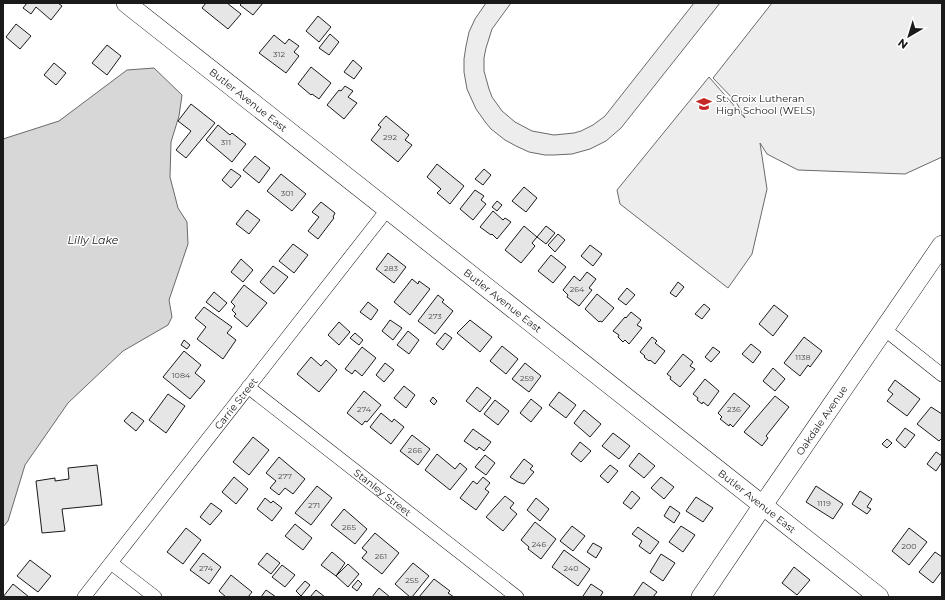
<svg xmlns="http://www.w3.org/2000/svg" width="945" height="600" font-family="Montserrat,sans-serif">
	<rect width="100%" height="100%" fill="#fff"/>
	<g fill="#ededed" stroke="#6a6a6a">
		<polygon points="486,3 511,3 492,29 486,48 484,58 484,71 489,89 492,97 502,111 515,122 532,131 554,135 574,133 581,131 593,125 605,116 694,3 720,3 621,128 606,141 590,149 572,154 554,155 545,155 529,152 516,146 505,140 491,129 486,123 476,109 471,98 467,89 464,72 464,59 466,46 469,32 475,19"/>
		<polygon points="772,3 942,3 942,157 905,174 798,170 767,154 760,143 767,189 752,254 728,288 620,204 617,190 709,77 745,118 736,102 713,78"/>
	</g>
	<polygon fill="#d7d7d7" stroke="#6a6a6a" points="154,68 182,95 179,116 171,142 170,177 178,208 187,222 188,244 169,300 172,317 168,325 123,351 68,403 25,465 8,521 3,527 3,139 59,121 127,70"/>
	<g fill="#e6e6e6" stroke="#1a1a1a">
		<polygon points="27,3 58,3 62,6 51,20 36,7 31,14 23,8"/>
		<polygon points="206,3 227,3 241,14 228,29 202,8"/>
		<polygon points="242,3 263,3 253,15 240,5"/>
		<polygon points="318,16 331,27 319,42 306,31"/>
		<polygon points="16,24 31,36 20,49 6,37"/>
		<polygon points="330,34 339,42 329,55 319,48"/>
		<polygon points="274,35 285,44 289,39 299,46 294,52 299,56 286,73 259,53"/>
		<polygon points="107,45 121,56 107,75 92,63"/>
		<polygon points="353,60 362,68 354,79 344,72"/>
		<polygon points="54,63 66,73 56,85 44,75"/>
		<polygon points="311,67 331,83 319,99 312,94 311,95 298,84"/>
		<polygon points="345,86 353,91 348,97 357,103 344,119 327,105 339,90 341,91"/>
		<polygon points="191,104 215,123 186,158 176,150 191,131 178,121"/>
		<polygon points="386,116 409,135 405,140 412,145 398,162 371,140 381,127 378,125"/>
		<polygon points="218,125 230,135 232,133 246,144 232,162 206,140"/>
		<polygon points="255,156 270,168 259,183 243,170"/>
		<polygon points="437,164 464,186 450,204 437,193 441,189 427,177"/>
		<polygon points="231,169 241,176 231,188 222,180"/>
		<polygon points="484,169 491,175 483,185 475,179"/>
		<polygon points="281,174 306,194 292,211 267,191"/>
		<polygon points="524,187 537,198 526,212 512,201"/>
		<polygon points="475,190 484,196 481,200 486,204 473,220 460,209"/>
		<polygon points="497,201 502,205 497,211 492,207"/>
		<polygon points="321,202 335,213 333,217 334,218 318,239 308,231 319,217 312,212"/>
		<polygon points="247,210 260,220 249,234 236,224"/>
		<polygon points="493,211 503,220 505,218 511,222 497,239 492,234 491,235 480,227"/>
		<polygon points="524,226 537,237 532,243 535,246 521,263 505,250"/>
		<polygon points="546,226 555,233 546,244 537,237"/>
		<polygon points="558,234 565,240 555,252 548,245"/>
		<polygon points="293,244 308,255 294,273 279,261"/>
		<polygon points="590,245 602,254 593,266 581,256"/>
		<polygon points="388,253 406,267 394,283 376,269"/>
		<polygon points="551,255 566,267 553,283 538,271"/>
		<polygon points="241,259 253,270 243,282 231,272"/>
		<polygon points="273,266 288,277 274,294 260,282"/>
		<polygon points="587,272 596,279 589,288 592,290 579,306 567,297 568,295 563,290 574,276 580,281"/>
		<polygon points="412,279 418,284 419,281 430,289 410,315 394,302"/>
		<polygon points="678,282 684,287 676,297 670,293"/>
		<polygon points="244,285 267,303 247,327 234,316 236,314 232,310 235,306 231,302"/>
		<polygon points="627,288 635,295 626,305 618,299"/>
		<polygon points="214,292 227,303 219,312 206,302"/>
		<polygon points="597,294 614,308 602,322 600,321 599,322 585,309"/>
		<polygon points="438,295 444,300 442,302 453,311 435,334 418,321"/>
		<polygon points="368,302 378,310 371,320 360,312"/>
		<polygon points="704,304 710,309 702,319 695,314"/>
		<polygon points="774,305 788,316 773,336 759,324"/>
		<polygon points="204,307 232,327 227,333 236,340 223,359 197,339 206,327 195,318"/>
		<polygon points="631,312 641,320 637,325 642,328 629,344 625,340 623,342 618,337 619,335 613,331 625,317 626,318"/>
		<polygon points="390,320 402,328 393,340 382,331"/>
		<polygon points="470,320 492,337 480,352 457,333"/>
		<polygon points="339,322 350,332 339,345 328,335"/>
		<polygon points="408,331 419,340 409,354 397,345"/>
		<polygon points="355,333 363,340 359,345 350,338"/>
		<polygon points="445,333 452,338 443,350 436,344"/>
		<polygon points="652,337 657,341 655,343 665,351 655,364 650,360 649,361 644,357 645,356 640,352"/>
		<polygon points="804,337 822,351 810,367 808,365 800,376 784,363"/>
		<polygon points="184,340 190,345 187,349 181,345"/>
		<polygon points="751,344 761,352 753,363 742,354"/>
		<polygon points="502,346 518,359 506,374 490,361"/>
		<polygon points="362,347 376,358 362,376 355,370 352,374 345,369"/>
		<polygon points="713,347 720,352 711,362 705,357"/>
		<polygon points="184,351 201,365 195,373 205,381 190,399 163,377"/>
		<polygon points="683,354 693,362 690,366 695,369 680,387 670,379 671,377 667,374"/>
		<polygon points="311,357 321,366 326,360 337,370 319,392 297,374"/>
		<polygon points="385,363 394,370 384,382 376,375"/>
		<polygon points="525,363 541,376 529,392 512,379"/>
		<polygon points="773,368 785,379 775,391 763,381"/>
		<polygon points="705,379 719,391 708,406 703,402 702,404 697,400 698,398 693,394"/>
		<polygon points="895,380 920,399 907,416 887,401 893,394 888,390"/>
		<polygon points="404,386 415,395 406,408 394,398"/>
		<polygon points="477,387 491,398 480,412 466,401"/>
		<polygon points="364,391 381,405 367,422 365,421 362,425 347,413"/>
		<polygon points="559,392 576,405 566,418 549,405"/>
		<polygon points="734,393 750,406 733,427 730,424 729,426 720,419 722,417 718,413"/>
		<polygon points="168,394 185,406 166,433 149,420"/>
		<polygon points="775,396 789,407 766,436 768,438 762,446 744,432"/>
		<polygon points="433,397 437,401 434,405 430,401"/>
		<polygon points="531,399 542,408 531,422 520,413"/>
		<polygon points="495,400 509,411 498,425 484,414"/>
		<polygon points="931,407 942,414 942,438 939,441 917,424"/>
		<polygon points="584,410 601,424 590,437 574,423"/>
		<polygon points="132,412 144,421 136,431 124,421"/>
		<polygon points="381,413 392,422 394,419 404,427 391,444 370,427"/>
		<polygon points="905,428 915,435 905,448 896,440"/>
		<polygon points="473,429 491,442 484,451 479,447 477,450 464,441"/>
		<polygon points="613,433 630,446 619,459 602,446"/>
		<polygon points="412,435 430,449 418,465 400,451"/>
		<polygon points="253,437 269,450 249,475 233,462"/>
		<polygon points="887,439 892,443 887,448 882,444"/>
		<polygon points="580,442 591,451 581,462 571,454"/>
		<polygon points="936,452 942,456 942,462 936,471 927,464"/>
		<polygon points="639,453 655,466 644,478 629,466"/>
		<polygon points="437,454 455,469 460,463 467,469 450,490 425,470"/>
		<polygon points="485,455 495,463 486,475 475,467"/>
		<polygon points="279,457 305,479 293,494 285,488 279,495 270,488 276,481 266,473"/>
		<polygon points="524,459 533,466 530,469 534,472 524,484 518,482 510,477"/>
		<polygon points="97,465 102,505 62,509 65,531 42,533 36,481 55,478 55,481 69,479 68,468"/>
		<polygon points="610,465 618,471 608,483 600,476"/>
		<polygon points="234,477 248,489 236,504 222,492"/>
		<polygon points="483,477 490,483 485,489 489,492 476,510 460,498 473,481 477,484"/>
		<polygon points="661,477 674,487 664,499 651,488"/>
		<polygon points="317,486 332,498 311,525 295,513"/>
		<polygon points="816,486 843,504 833,519 806,502"/>
		<polygon points="632,491 640,498 631,509 623,503"/>
		<polygon points="860,491 872,499 867,507 871,509 867,514 852,504"/>
		<polygon points="505,496 514,503 510,508 517,514 503,531 486,517"/>
		<polygon points="696,497 713,508 703,522 686,511"/>
		<polygon points="265,498 271,503 273,501 282,508 272,521 257,509"/>
		<polygon points="536,498 549,509 540,521 527,510"/>
		<polygon points="211,503 222,511 210,525 200,517"/>
		<polygon points="670,506 680,513 674,523 664,516"/>
		<polygon points="344,509 367,529 355,544 331,525"/>
		<polygon points="535,522 556,539 541,559 528,549 529,547 521,540"/>
		<polygon points="295,524 312,538 303,550 285,536"/>
		<polygon points="572,526 585,536 573,551 560,541"/>
		<polygon points="681,526 695,535 683,552 669,542"/>
		<polygon points="638,527 659,542 650,554 639,546 642,541 632,534"/>
		<polygon points="186,528 201,540 183,564 167,552"/>
		<polygon points="909,528 927,542 909,565 892,551"/>
		<polygon points="375,533 399,553 382,574 362,558 367,552 362,548"/>
		<polygon points="593,543 602,548 596,558 587,552"/>
		<polygon points="564,550 590,569 578,586 552,567"/>
		<polygon points="332,552 345,563 336,576 321,565"/>
		<polygon points="935,552 942,557 942,571 933,583 919,572"/>
		<polygon points="203,553 221,567 209,584 190,570"/>
		<polygon points="267,553 280,563 271,574 258,564"/>
		<polygon points="661,554 675,563 663,581 650,572"/>
		<polygon points="30,560 51,576 38,592 17,576"/>
		<polygon points="413,563 429,576 412,597 410,597 395,584"/>
		<polygon points="348,564 359,574 348,587 336,576"/>
		<polygon points="282,565 295,575 285,587 272,577"/>
		<polygon points="794,567 810,580 797,595 782,583"/>
		<polygon points="231,575 252,592 248,597 226,597 219,591"/>
		<polygon points="434,579 450,591 448,593 454,597 419,597"/>
		<polygon points="358,580 362,584 357,591 352,587"/>
		<polygon points="305,581 310,585 301,596 296,591"/>
		<polygon points="643,582 657,592 653,597 633,597"/>
		<polygon points="13,584 29,597 3,597"/>
		<polygon points="591,584 603,592 600,597 585,597 583,596"/>
		<polygon points="379,588 390,597 372,597"/>
		<polygon points="266,590 276,597 261,597"/>
		<polygon points="316,590 325,597 310,597"/>
	</g>
	<g fill="none" stroke-linecap="round" stroke-linejoin="round">
		<g stroke="#1a1a1a" stroke-width="14">
			<g id="street">
				<polyline points="884,329 942,375"/>
				<path id="s1" d="M248,387L517,597"/>
				<polyline points="111,563 155,597"/>
				<path id="s2" d="M84,597L387,210"/>
			</g>
		</g>
		<g stroke="#1a1a1a" stroke-width="20">
			<g id="secondary">
				<path id="s3" d="M126,3L879,597"/>
				<path id="s4" d="M701,597L763,505L942,245"/>
			</g>
		</g>
		<use href="#street" stroke="#fff" stroke-width="13"/>
		<use href="#secondary" stroke="#fff" stroke-width="19"/>
	</g>
	<defs>
		<g id="school-bare" transform="scale(1.2)"><path d="M0-5L7-2L0 1L-7-2ZM-4 1L0 2.5L4 1V4Q0 6-4 4Z" fill="#c62828" stroke="#fff" stroke-width="2.5" paint-order="stroke"/></g>
	</defs>
	<g fill-rule="evenodd">
		<use href="#school-bare" x="704" y="104"/>
	</g>
	<g text-anchor="middle" dominant-baseline="central" stroke-width="3" stroke-linejoin="round" paint-order="stroke">
		<g font-size="8" fill="#4d4d4d">
			<text x="279" y="54">312</text>
			<text x="390" y="137">292</text>
			<text x="226" y="142">311</text>
			<text x="287" y="193">301</text>
			<text x="391" y="268">283</text>
			<text x="577" y="289">264</text>
			<text x="435" y="316">273</text>
			<text x="803" y="357">1138</text>
			<text x="181" y="375">1084</text>
			<text x="527" y="378">259</text>
			<text x="364" y="409">274</text>
			<text x="734" y="409">236</text>
			<text x="415" y="450">266</text>
			<text x="285" y="476">277</text>
			<text x="824" y="503">1119</text>
			<text x="314" y="505">271</text>
			<text x="349" y="527">265</text>
			<text x="539" y="544">246</text>
			<text x="909" y="546">200</text>
			<text x="381" y="556">261</text>
			<text x="206" y="568">274</text>
			<text x="571" y="568">240</text>
			<text x="412" y="580">255</text>
		</g>
		<g font-size="10" fill="#1a1a1a" stroke="#fff" text-anchor="start">
			<text x="716" y="98">St. Croix Lutheran<tspan x="716" dy="12">High School (WELS)</tspan></text>
		</g>
		<g font-size="10" fill="#1a1a1a" stroke="#fff">
			<text stroke="none"><textPath href="#s3" startOffset="156">Butler Avenue East</textPath></text>
			<text stroke="none"><textPath href="#s3" startOffset="480">Butler Avenue East</textPath></text>
			<text stroke="none"><textPath href="#s2" startOffset="246">Carrie Street</textPath></text>
			<text stroke="none"><textPath href="#s4" startOffset="214">Oakdale Avenue</textPath></text>
			<text stroke="none"><textPath href="#s1" startOffset="171">Stanley Street</textPath></text>
			<text stroke="none"><textPath href="#s3" startOffset="804">Butler Avenue East</textPath></text>
		</g>
		<g font-size="11" font-style="italic" fill="#1a1a1a" stroke="#fff">
			<text x="93" y="240">Lilly Lake</text>
		</g>
	</g>
	<rect width="945" height="600" fill="none" stroke="#1a1a1a" stroke-width="8"/>
	<g transform="translate(909 36) rotate(218)" stroke="#ffffff" stroke-width="3" paint-order="stroke">
	<path d="M0-3L7 15L0 10L-7 15Z" fill="#1a1a1a"/>
	<text y="-6" font-size="11" font-weight="bold" text-anchor="middle" fill="#1a1a1a">N</text>
	</g>
</svg>
